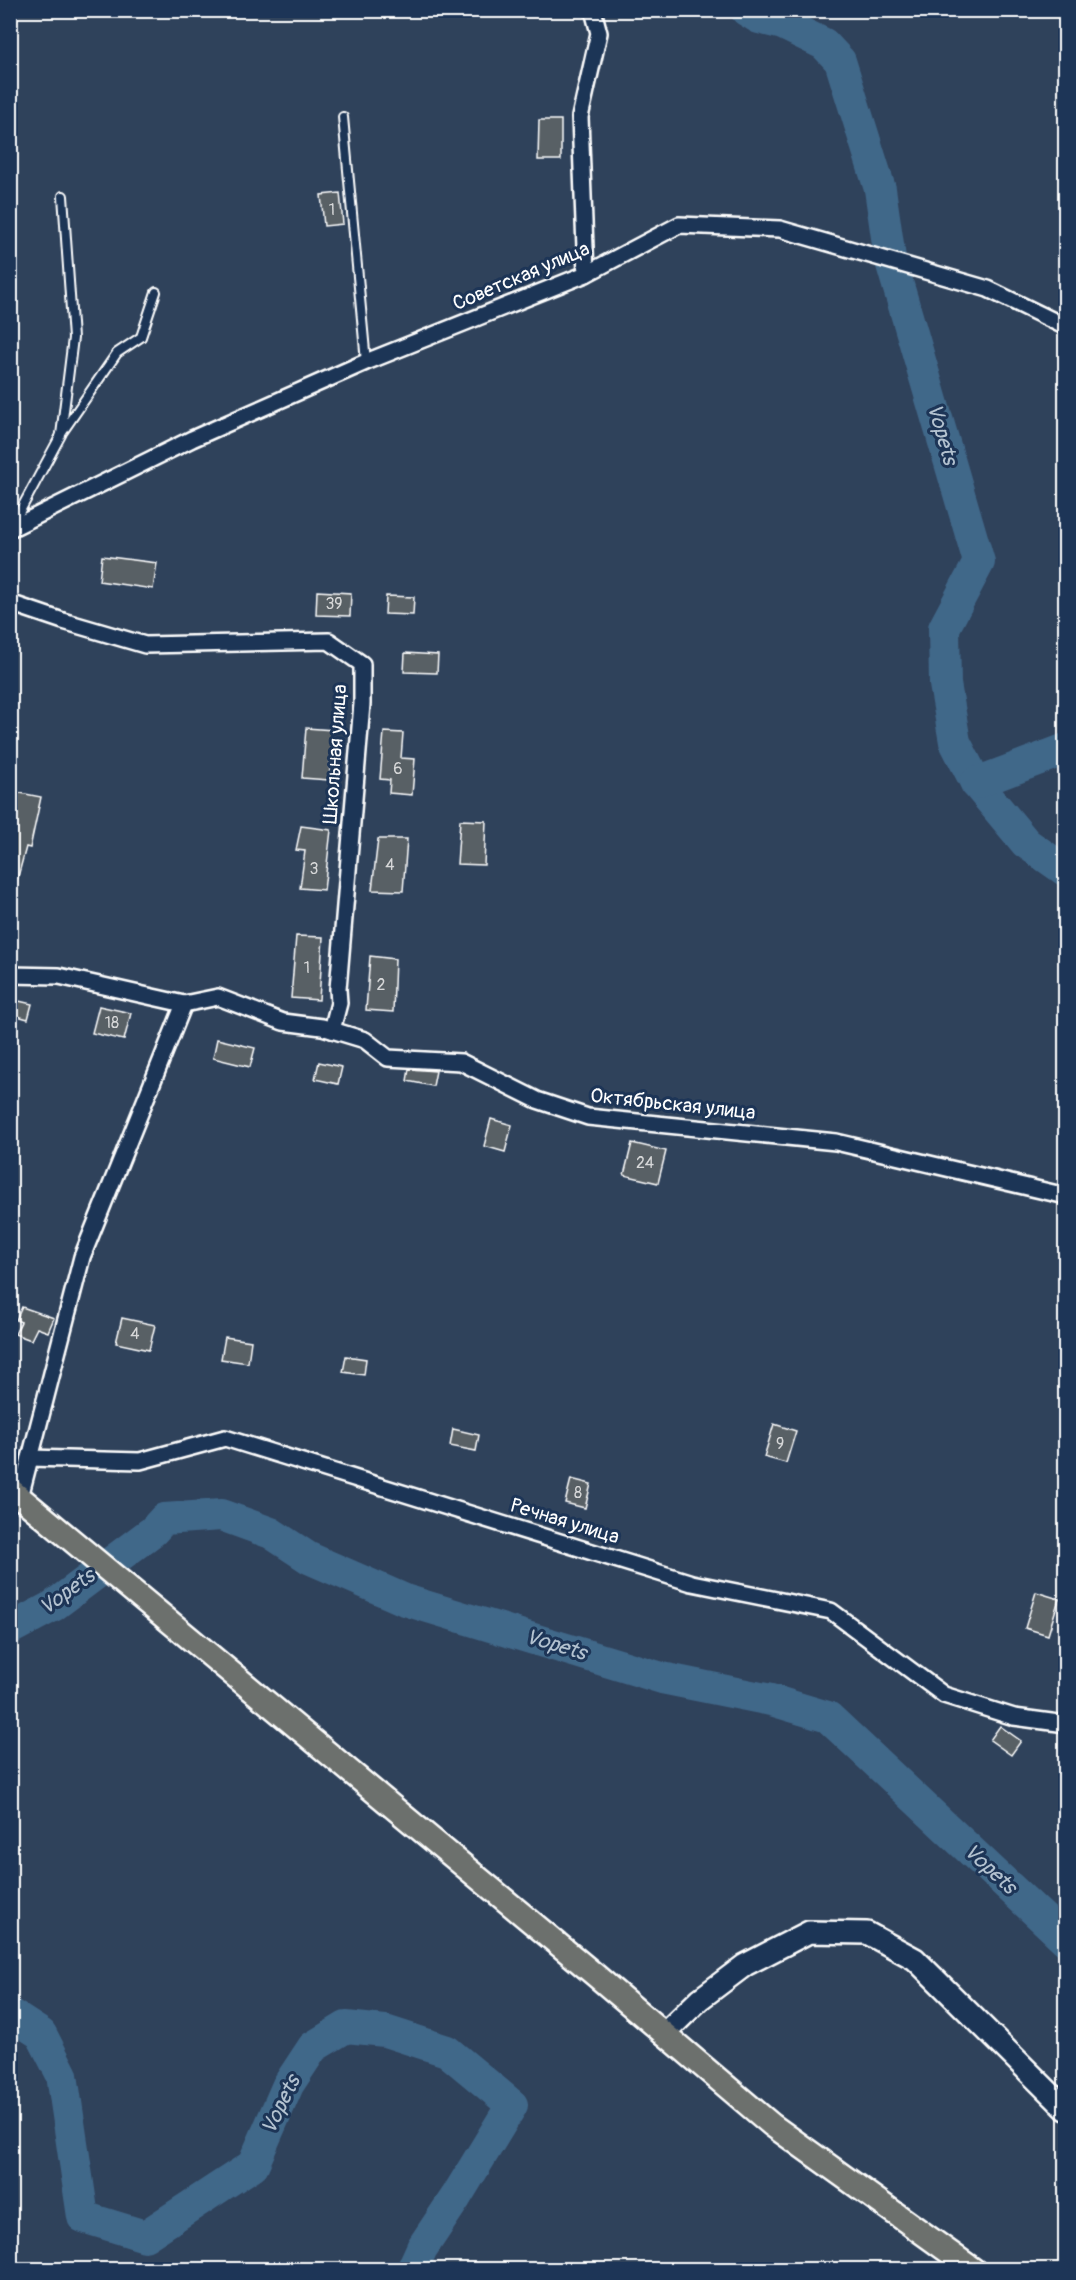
<svg xmlns="http://www.w3.org/2000/svg" width="1076" height="2280" font-family="Pangolin,sans-serif">
	<rect width="100%" height="100%" fill="#2f425b"/>
	<filter id="ink" filterUnits="userSpaceOnUse"><feTurbulence type="fractalNoise" baseFrequency=".0167" numOctaves="2"/><feDisplacementMap in="SourceGraphic" scale="12" xChannelSelector="R" yChannelSelector="G"/><feConvolveMatrix kernelMatrix="1 2 1 2 8 2 1 2 1" color-interpolation-filters="sRGB"/></filter>
	<g filter="url(#ink)">
		<g fill="none" stroke-linecap="round" stroke-linejoin="round">
			<g stroke="#416789" stroke-width="32">
				<polyline points="746,10 759,18 783,24 824,44 840,61 880,189 890,258 979,562 944,628 945,684 955,742 976,783 1026,843 1066,871"/>
				<polyline points="976,783 1066,749"/>
				<polyline points="10,1629 53,1606 153,1531 164,1519 221,1515 271,1533 309,1558 405,1600 662,1678 771,1700 828,1717 1066,1940"/>
				<polyline points="10,2014 41,2034 62,2075 83,2217 145,2236 253,2165 288,2085 313,2047 346,2027 385,2031 447,2051 512,2105 456,2197 422,2248 412,2270"/>
			</g>
		</g>
		<g fill="#596065" stroke="#fff" stroke-width="1.5">
			<polygon points="539,120 561,120 561,160 538,160"/>
			<polygon points="340,193 343,224 324,226 321,195"/>
			<polygon points="102,556 157,563 153,589 99,581"/>
			<polygon points="317,591 351,593 350,616 316,615"/>
			<polygon points="386,596 414,597 413,615 385,614"/>
			<polygon points="405,653 438,655 437,673 404,672"/>
			<polygon points="306,728 333,730 329,780 302,778"/>
			<polygon points="384,732 403,733 401,758 415,759 412,795 389,793 390,780 380,779"/>
			<polygon points="10,791 41,797 30,848 26,847 15,888 10,887"/>
			<polygon points="460,820 486,821 484,865 457,864"/>
			<polygon points="301,826 331,830 324,890 300,888 305,851 296,850"/>
			<polygon points="378,839 407,839 403,891 372,890"/>
			<polygon points="296,936 323,937 319,1000 291,998"/>
			<polygon points="370,956 395,959 393,1012 366,1010"/>
			<polygon points="10,999 32,1004 28,1019 10,1014"/>
			<polygon points="99,1006 131,1013 124,1040 92,1033"/>
			<polygon points="217,1039 255,1048 250,1067 213,1058"/>
			<polygon points="319,1062 342,1067 338,1084 315,1079"/>
			<polygon points="409,1069 436,1071 433,1086 407,1081"/>
			<polygon points="491,1119 512,1125 505,1152 484,1146"/>
			<polygon points="632,1143 666,1151 658,1183 624,1175"/>
			<polygon points="22,1307 54,1318 48,1332 37,1328 31,1340 15,1334 21,1322 16,1320"/>
			<polygon points="122,1318 155,1325 149,1350 116,1343"/>
			<polygon points="225,1337 251,1341 248,1363 221,1359"/>
			<polygon points="346,1356 366,1359 364,1375 343,1372"/>
			<polygon points="774,1424 796,1431 786,1463 764,1457"/>
			<polygon points="453,1429 479,1435 476,1451 450,1446"/>
			<polygon points="571,1479 591,1484 585,1508 565,1503"/>
			<polygon points="1036,1592 1059,1599 1048,1635 1025,1628"/>
			<polygon points="1000,1726 1021,1741 1011,1755 990,1740"/>
		</g>
		<g fill="none" stroke-linecap="round" stroke-linejoin="round">
			<g stroke="#fff" stroke-width="12">
				<g id="lane">
					<polyline points="343,117 366,362"/>
					<polyline points="61,434 117,353 141,337 156,292"/>
					<polyline points="13,524 61,435 73,338 63,196"/>
				</g>
			</g>
			<g stroke="#fff" stroke-width="20">
				<g id="street">
					<polyline points="586,274 580,117 599,33 593,10"/>
					<polyline points="10,529 192,439 366,362 586,274 679,225 780,229 988,289 1066,327"/>
					<polyline points="10,603 63,621 145,645 329,641 362,664 362,704 338,989 339,1003 332,1030"/>
					<polyline points="10,975 59,976 184,1004 218,997 283,1022 322,1027 365,1040 388,1058 461,1062 537,1100 588,1117 836,1142 1066,1196"/>
					<polyline points="30,1458 140,1461 225,1438 692,1583 831,1611 944,1695 1014,1717 1066,1724"/>
					<polyline points="20,1497 82,1257 184,1004"/>
				</g>
			</g>
			<g stroke="#fff" stroke-width="26">
				<polyline id="secondary" points="664,2034 700,1999 745,1965 809,1932 867,1933 915,1959 1066,2109"/>
			</g>
			<g stroke="#fff" stroke-width="27">
				<polyline id="primary" points="10,1489 594,1974 772,2125 974,2270"/>
			</g>
			<use href="#lane" stroke="#1d3557" stroke-width="8"/>
			<use href="#street" stroke="#1d3557" stroke-width="15"/>
			<use href="#secondary" stroke="#1d3557" stroke-width="21"/>
			<use href="#primary" stroke="#6c706d" stroke-width="22"/>
		</g>
	</g>
	<g text-anchor="middle" dominant-baseline="central" stroke-width="6" stroke-linejoin="round" paint-order="stroke">
		<g font-size="16" fill="#d6d7d8">
			<text x="332" y="210">1</text>
			<text x="334" y="604">39</text>
			<text x="398" y="769">6</text>
			<text x="390" y="865">4</text>
			<text x="314" y="869">3</text>
			<text x="307" y="968">1</text>
			<text x="381" y="985">2</text>
			<text x="112" y="1023">18</text>
			<text x="645" y="1163">24</text>
			<text x="135" y="1334">4</text>
			<text x="780" y="1444">9</text>
			<text x="578" y="1493">8</text>
		</g>
		<g font-size="20" fill="#fff" stroke="#1d3557">
			<text transform="translate(521 276) rotate(-23)">Советская улица</text>
			<text transform="translate(335 754) rotate(-86)">Школьная улица</text>
			<text transform="translate(673 1104) rotate(6)">Октябрьская улица</text>
			<text transform="translate(565 1521) rotate(17)">Речная улица</text>
		</g>
		<g font-size="21" font-style="italic" fill="#b3c2d0" stroke="#1d3557">
			<text transform="translate(942 434) rotate(74)">Vopets</text>
			<text transform="translate(67 1592) rotate(-36)">Vopets</text>
			<text transform="translate(556 1645) rotate(17)">Vopets</text>
			<text transform="translate(990 1869) rotate(43)">Vopets</text>
			<text transform="translate(281 2105) rotate(-64)">Vopets</text>
		</g>
	</g>
	<rect width="1076" height="2280" fill="none" stroke="#1d3557" stroke-width="36"/>
	<rect x="18" y="18" width="1040" height="2244" fill="none" stroke="#fff" stroke-width="2" filter="url(#ink)"/>
</svg>
